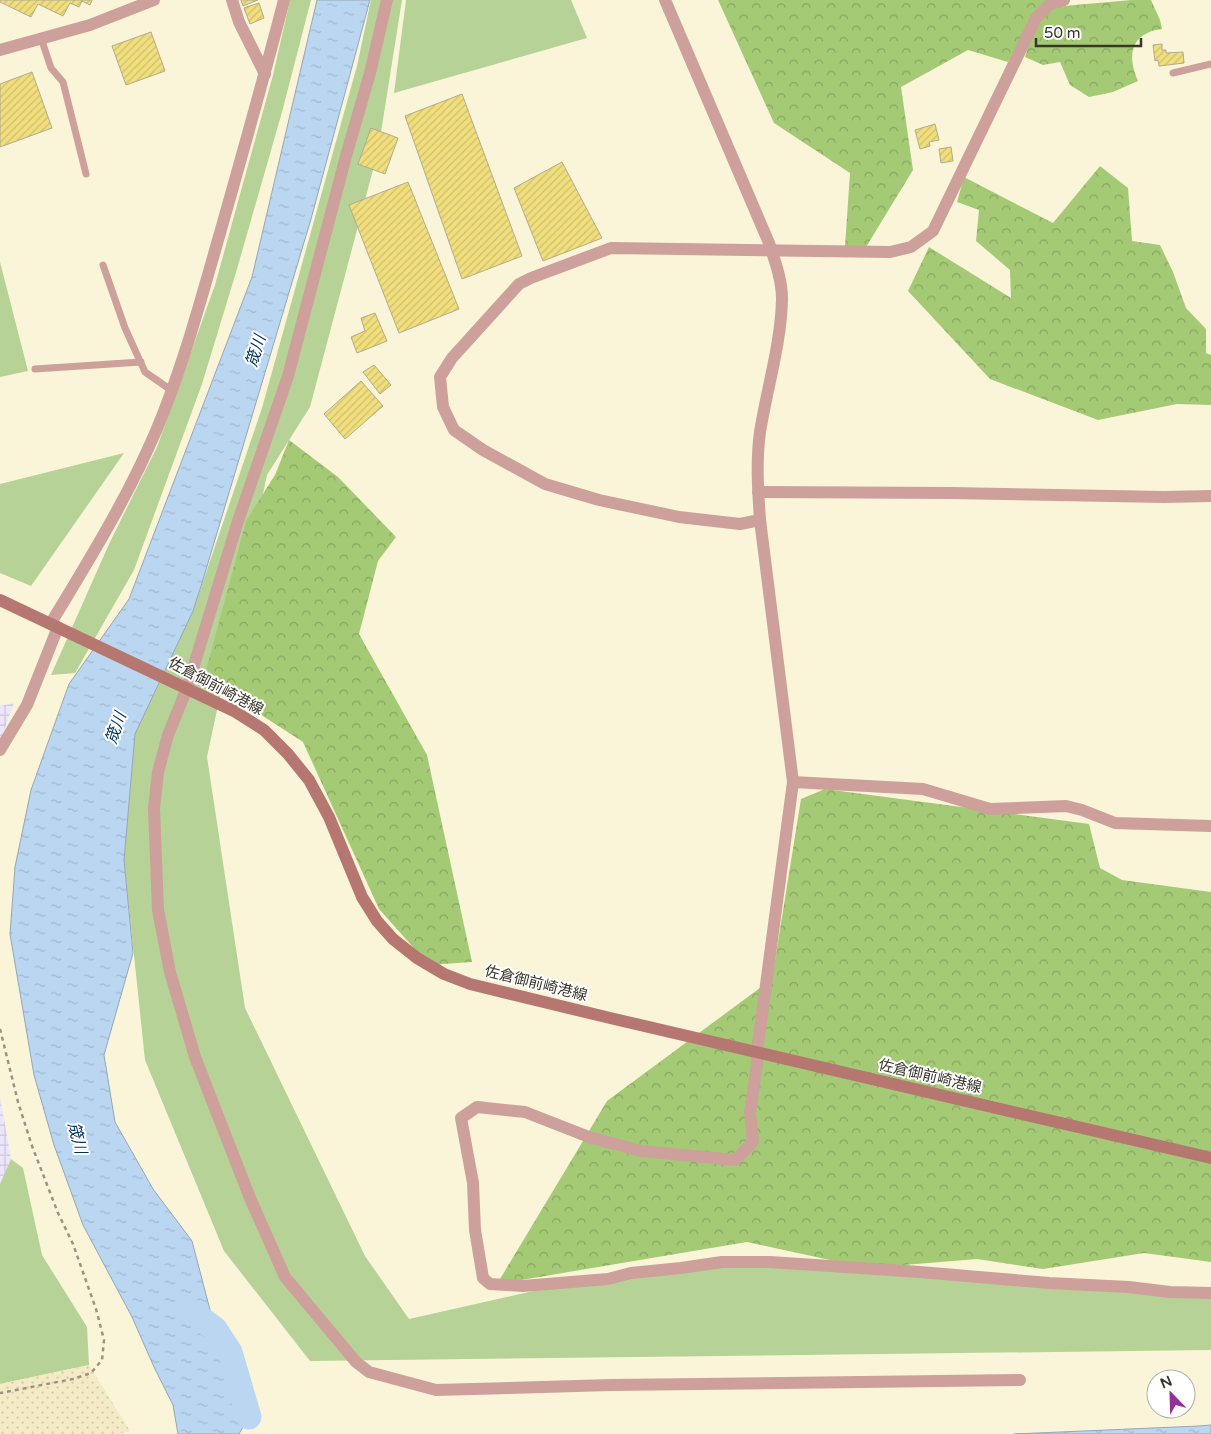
<svg xmlns="http://www.w3.org/2000/svg" width="1211" height="1434" font-family="'Varela Round','Noto Sans JP',sans-serif">
	<defs>
		<pattern id="industrial-grid" width="8" height="8" patternUnits="userSpaceOnUse" patternTransform="scale(1.25)"><rect width="8" height="8" fill="#ece6fc"/><path d="M0 4h8M4 0v8" fill="none" stroke="#cbc6d8"/></pattern>
		<pattern id="forest-crowns" width="20" height="18" patternUnits="userSpaceOnUse" patternTransform="scale(1.25)"><rect width="20" height="18" fill="#a4ca75"/><path d="M2 6a3 3 0 1 1 6 0M12 15a3 3 0 1 1 6 0" fill="none" stroke="#87a560"/></pattern>
		<pattern id="sand-dots" width="8" height="8" patternUnits="userSpaceOnUse" patternTransform="scale(1.25)"><rect width="8" height="8" fill="#f4eac5"/><path d="M2 2h.1M6 6h.1" fill="none" stroke="#d2c9a9" stroke-width="1.8" stroke-linecap="round"/></pattern>
		<pattern id="water-ripples" width="26" height="14" patternUnits="userSpaceOnUse" patternTransform="scale(1.25)"><rect width="26" height="14" fill="#bbd6f1"/><path d="M2 4q2-2 4 0t4 0M15 11q2-2 4 0t4 0" fill="none" stroke="#a2b8cf"/></pattern>
		<pattern id="building-hatch" width="6" height="6" patternUnits="userSpaceOnUse" patternTransform="scale(1.25)"><rect width="6" height="6" fill="#f1de7d"/><path d="M-1 1l2-2M0 6l6-6M5 7l2-2" fill="none" stroke="#cfbf6c"/></pattern>
	</defs>
	<rect width="100%" height="100%" fill="#faf5d8"/>
	<g fill="url(#industrial-grid)">
		<polygon points="14,703 0,741 0,706"/>
		<polygon points="0,1096 11,1159 0,1184"/>
	</g>
	<g fill="#b6d296">
		<polygon points="290,0 311,0 282,112 237,269 202,384 134,570 75,673 51,675 109,544 157,447 215,285 273,75"/>
		<polygon points="371,0 402,0 378,151 310,407 267,475 207,757 245,1008 365,1256 409,1319 547,1288 733,1260 1211,1298 1211,1350 310,1361 224,1251 145,1060 124,860 135,734 193,611 262,408 357,66"/>
		<polygon points="406,0 571,0 587,38 394,93"/>
		<polygon points="0,262 28,371 0,377"/>
		<polygon points="124,453 31,586 0,573 0,484"/>
		<polygon points="11,1159 23,1168 42,1255 87,1327 89,1365 0,1384 0,1184"/>
	</g>
	<g fill="url(#forest-crowns)">
		<polygon points="718,0 1068,0 1041,5 1008,62 968,50 901,87 913,170 866,247 845,246 850,173 774,123"/>
		<path d="M1132,0H1151L1160,20L1162,29C1130,33 1127,56 1138,81L1113,92L1089,97L1070,85L1060,62L1043,65L1025,57L1037,19L1052,7Z"/>
		<polygon points="1100,166 1128,188 1132,241 1160,245 1173,272 1186,308 1206,329 1206,353 1211,355 1211,405 1177,404 1098,420 990,379 908,291 929,247 1011,298 1010,270 976,241 979,210 957,202 964,177 1053,223"/>
		<polygon points="289,440 338,477 396,537 378,561 359,634 427,755 472,962 429,965 379,909 303,742 204,678 246,521 275,475"/>
		<polygon points="825,789 1089,824 1100,868 1122,880 1211,892 1211,1262 1144,1253 1043,1269 977,1259 867,1268 747,1242 497,1284 607,1101 772,979 801,799"/>
	</g>
	<polygon fill="url(#sand-dots)" points="89,1365 130,1431 119,1434 0,1434 0,1384"/>
	<g fill="url(#water-ripples)" stroke="#94a6b5">
		<polygon points="317,0 370,0 311,219 202,583 193,611 135,734 124,860 133,953 104,1055 115,1122 153,1189 192,1241 215,1329 230,1352 249,1417 239,1434 178,1434 173,1405 154,1367 132,1317 83,1225 54,1145 34,1075 10,934 15,867 31,790 69,684 129,599 252,277"/>
		<polygon points="1211,1425 1211,1434 1014,1434 1199,1426"/>
	</g>
	<g fill="none" stroke-linecap="round" stroke-linejoin="round">
		<polyline stroke="#bbd6f1" stroke-width="25" points="188,1309 215,1329 230,1352 249,1417"/>
	</g>
	<g fill="url(#building-hatch)" stroke="#b0ac90">
		<polygon points="0,0 92,0 90,5 82,1 79,7 70,3 63,16 38,4 31,17 0,2"/>
		<polygon points="241,0 258,0 243,6"/>
		<polygon points="259,3 264,18 250,24 244,8"/>
		<polygon points="151,32 165,71 126,85 112,46"/>
		<polygon points="1162,44 1162,50 1166,50 1166,53 1183,52 1184,63 1159,66 1158,60 1155,61 1153,45"/>
		<polygon points="32,72 52,128 0,147 0,84"/>
		<polygon points="462,94 522,256 462,279 405,116"/>
		<polygon points="935,124 939,140 929,142 930,146 920,149 915,130"/>
		<polygon points="371,128 398,138 385,174 358,164"/>
		<polygon points="951,147 953,161 941,163 939,149"/>
		<polygon points="562,162 602,238 543,261 514,188"/>
		<polygon points="408,182 459,309 399,333 349,205"/>
		<polygon points="375,313 387,341 357,353 351,337 365,331 361,318"/>
		<polygon points="374,365 391,385 380,394 363,372"/>
		<polygon points="361,381 383,406 345,439 324,414"/>
	</g>
	<g fill="none" stroke-linecap="round" stroke-linejoin="round">
		<polyline stroke="#989480" stroke-width="2.5" stroke-dasharray="4 4" stroke-linecap="butt" points="0,1029 18,1102 32,1146 58,1213 73,1244 96,1309 104,1340 102,1360 91,1373 73,1379 0,1393"/>
		<g stroke="#cda09c" stroke-width="7">
			<polyline points="41,38 51,68 63,82 86,174"/>
			<polyline points="1173,73 1211,64"/>
			<polyline points="103,265 125,328 145,372 171,390"/>
			<polyline points="35,369 141,362"/>
		</g>
		<g stroke="#cda09c" stroke-width="12">
			<polyline points="232,0 239,22 265,74"/>
			<polyline points="387,0 370,73 346,156 288,376 238,521 187,688 168,735 158,772 154,808 158,910 170,972 195,1057 250,1198 285,1277 356,1362 369,1372 436,1390 611,1385 1020,1380"/>
			<path d="M665,0L769,243C775,261 782,280 782,299C781,344 767,388 760,432C756,461 758,491 760,520L793,782L757,1052V1064L750,1112L753,1142L735,1160L641,1151L589,1137L525,1112L477,1107L461,1118L473,1183L475,1230L483,1278L490,1284L523,1286L608,1279L631,1273L681,1268L722,1262H770L920,1272L1049,1283L1129,1287L1170,1292L1211,1293"/>
			<polyline points="0,50 90,25 154,0"/>
			<polyline points="758,492 951,493 1164,497 1211,496"/>
			<polyline points="760,520 740,524 679,517 599,500 545,484 483,450 454,430 443,407 440,377 452,358 519,284 531,278 611,248 890,252 911,247 933,231 1036,18 1050,4 1064,0"/>
			<polyline points="0,750 27,705 58,627"/>
			<polyline points="793,782 923,789 990,809 1066,806 1082,810 1115,823 1211,826"/>
		</g>
		<path stroke="#cda09c" stroke-width="12" d="M51,623C89,560 127,499 156,431C183,367 201,299 220,233C242,155 264,78 284,0"/>
		<polyline stroke="#b77771" stroke-width="12" points="0,600 234,711 264,730 288,754 309,780 329,817 362,897 377,921 393,939 417,958 444,974 470,984 610,1018 1211,1158"/>
	</g>
	<g text-anchor="middle" dominant-baseline="central" stroke-width="4" stroke-linejoin="round" paint-order="stroke">
		<g font-size="15" fill="#38362a" stroke="#fff">
			<text transform="translate(216 686) rotate(28)">佐倉御前崎港線</text>
			<text transform="translate(536 983) rotate(14)">佐倉御前崎港線</text>
			<text transform="translate(930 1076) rotate(13)">佐倉御前崎港線</text>
		</g>
		<g font-size="16" font-style="italic" fill="#00335d" stroke="#fff">
			<text transform="translate(256 351) rotate(-73)">筬川</text>
			<text transform="translate(116 728) rotate(-71)">筬川</text>
			<text transform="translate(77 1138) rotate(76)">筬川</text>
		</g>
	</g>
	<g transform="translate(1171 1394) rotate(337)"><circle r="24" fill="#ffffff" stroke="#afafaa"/>
	<path d="M0-4L9 19L0 12L-9 19Z" fill="#923097"/>
	<text y="-8" font-size="14" font-weight="bold" text-anchor="middle" fill="#38362a">N</text>
	</g>
	<path d="M1036 38v8h105v-8" fill="none" stroke="#38362a" stroke-width="2.5"/>
	<text x="1044" y="38" font-size="15" fill="#38362a" stroke="#ffffff" stroke-width="4" paint-order="stroke">50 m</text>
</svg>
